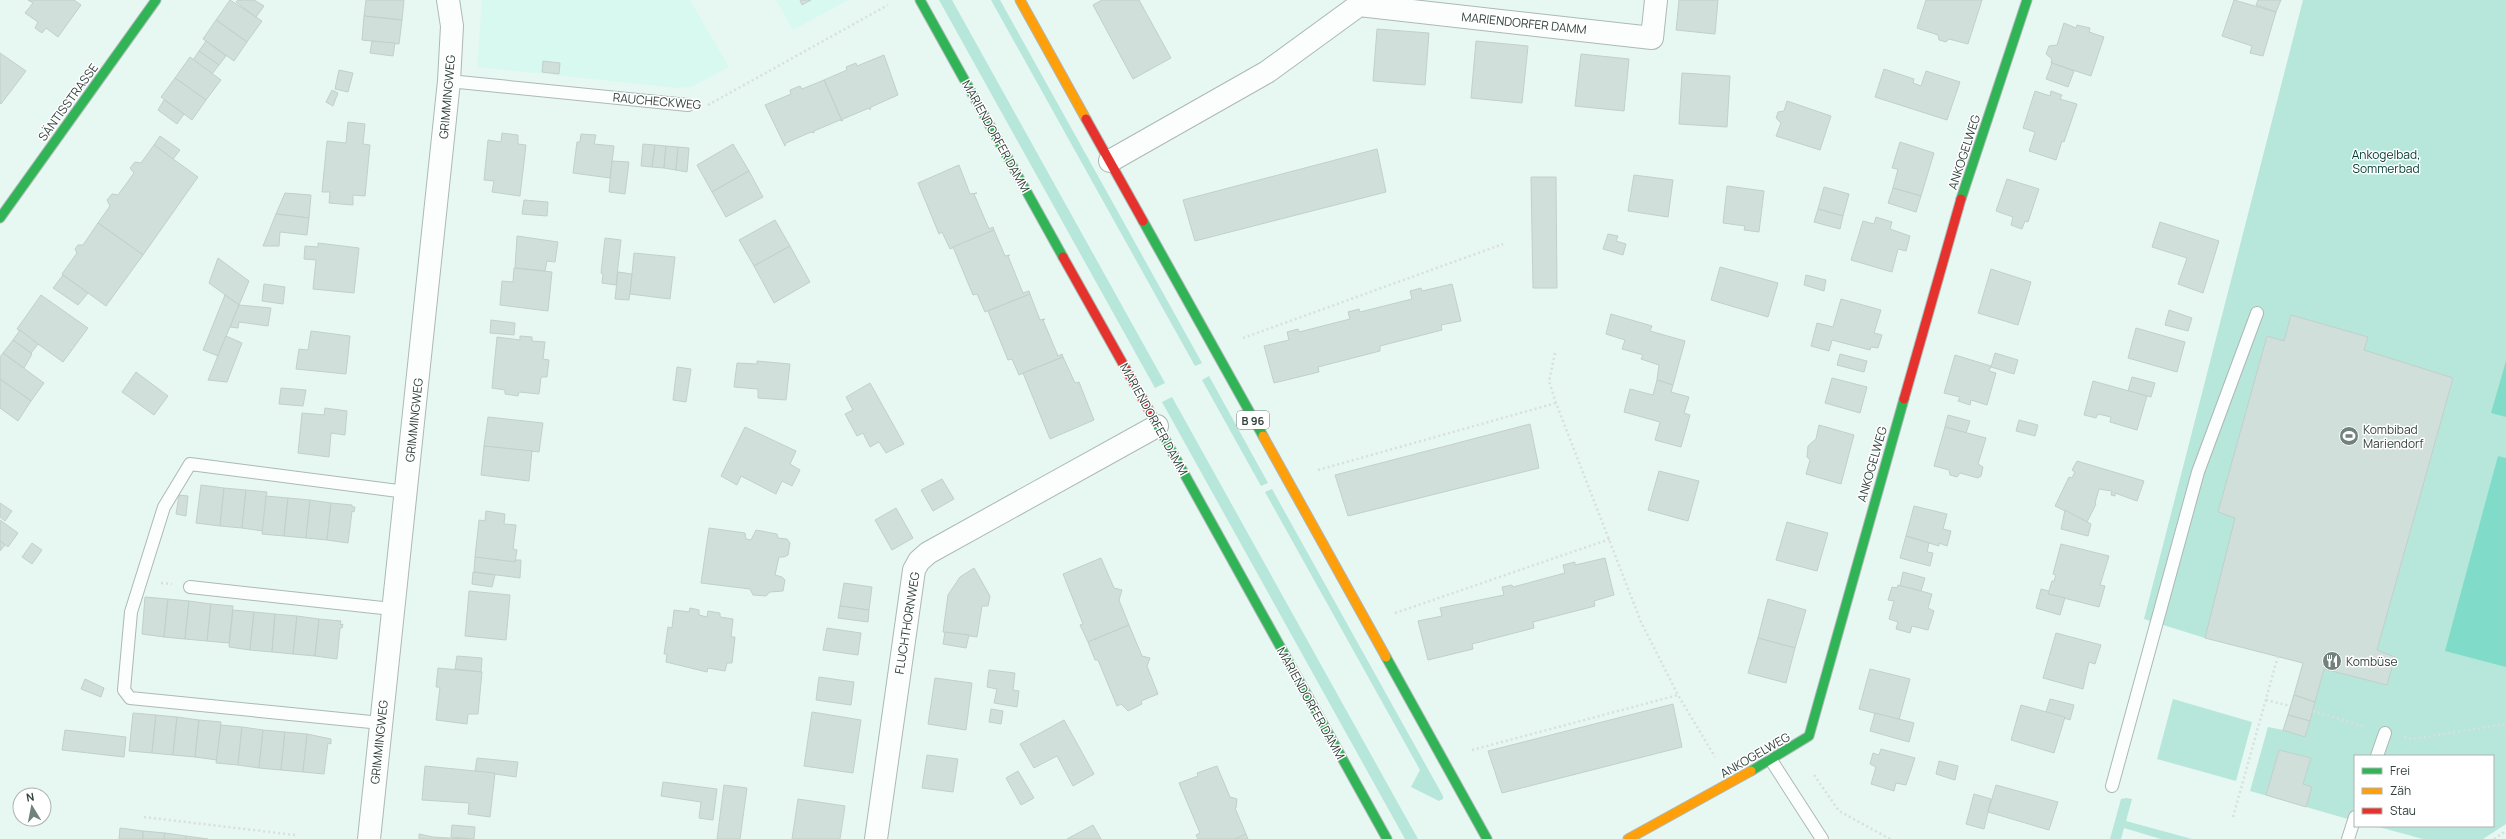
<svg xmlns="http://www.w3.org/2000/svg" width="2506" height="839" font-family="Manrope,sans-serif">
	<rect width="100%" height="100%" fill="#e7f7f2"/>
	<g fill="#d8f9f0">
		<polygon points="482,0 690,0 729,67 691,87 678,88 477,67"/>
		<polygon points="776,0 848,0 793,30"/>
	</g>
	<g fill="#b7e6da">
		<polygon points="939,0 952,0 1165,383 1155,388"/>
		<polygon points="991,0 1000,0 1202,363 1195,366"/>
		<polygon points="2303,0 2506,0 2506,824 2483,839 2423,839 2375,826 2493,826 2493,756 2355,756 2355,821 2250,791 2268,727 2283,730 2303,663 2205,638 2144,619"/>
		<polygon points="1209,376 1268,483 1261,486 1202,380"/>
		<polygon points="1172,397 1404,814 1418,839 1405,839 1162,402"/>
		<polygon points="1272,489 1443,796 1443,799 1439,801 1411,787 1420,770 1265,492"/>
		<polygon points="2173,699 2252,722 2236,781 2157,759"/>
		<polygon points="2126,798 2132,799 2126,821 2192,839 2161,839 2124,828 2121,839 2110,839 2121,799"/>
	</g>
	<g fill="#80dcc9">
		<polygon points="2506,361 2506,417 2491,413"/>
		<polygon points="2498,456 2506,458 2506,667 2445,651"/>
	</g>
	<g fill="#d0dfda" stroke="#c2d0cc">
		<polygon points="28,0 74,0 81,5 58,37 46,28 42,33 35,28 38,22 25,13 33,3"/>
		<polygon points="230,0 262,21 247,42 216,20"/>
		<polygon points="238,0 254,0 264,6 256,17 236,2"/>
		<polygon points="366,0 404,0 402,20 364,16"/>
		<polygon points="800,0 811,0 802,5"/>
		<polygon points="1102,0 1139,0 1171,58 1133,79 1093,5"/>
		<polygon points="1679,0 1718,0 1715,34 1676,30"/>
		<polygon points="1926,0 1982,0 1968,44 1949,39 1946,42 1939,40 1938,35 1917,28"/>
		<polygon points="2234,0 2276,12 2263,56 2250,53 2252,46 2222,36"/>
		<polygon points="2258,0 2281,0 2276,12 2256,5"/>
		<polygon points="364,16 402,20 399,44 362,40"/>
		<polygon points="216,20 247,42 234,61 203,39"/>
		<polygon points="2064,23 2076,28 2077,25 2090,28 2089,32 2104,37 2091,76 2051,63 2052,59 2046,54 2049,46 2057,45"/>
		<polygon points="1377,29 1429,33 1425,85 1373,81"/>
		<polygon points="206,41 226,56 219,65 199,51"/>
		<polygon points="372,41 395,43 393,56 370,53"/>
		<polygon points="1476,41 1528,46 1522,103 1471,98"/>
		<polygon points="199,51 219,65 212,74 193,60"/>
		<polygon points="0,53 26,71 1,104 0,103"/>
		<polygon points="1581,54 1629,59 1624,111 1575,106"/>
		<polygon points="884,55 898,95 871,107 870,110 869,108 843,119 842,121 824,80 847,70 846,67 856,63 857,66"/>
		<polygon points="190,57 221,80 206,100 175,78"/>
		<polygon points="543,61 560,63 559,74 542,72"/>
		<polygon points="2052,63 2074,71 2068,87 2046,79"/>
		<polygon points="1884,69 1914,79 1913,83 1921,86 1926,71 1960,82 1947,120 1875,97"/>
		<polygon points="339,70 353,73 348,92 335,89"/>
		<polygon points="1682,73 1730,76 1727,127 1679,124"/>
		<polygon points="175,78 206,100 192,120 161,97"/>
		<polygon points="824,80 842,121 840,120 814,131 814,133 811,132 786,143 785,146 765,105 791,94 790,90 800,86 802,89"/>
		<polygon points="332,90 338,93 333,106 326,102"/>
		<polygon points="2035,91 2050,96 2051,91 2062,95 2060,99 2077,104 2064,142 2062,141 2056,160 2029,151 2035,132 2023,128"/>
		<polygon points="164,100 184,114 177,124 158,110"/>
		<polygon points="1787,101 1831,116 1820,150 1776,136 1781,123 1776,118 1778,112 1784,111"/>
		<polygon points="348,122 365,124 363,144 370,145 365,196 353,195 353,205 329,203 330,192 322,192 327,141 346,143"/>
		<polygon points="502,133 518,135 518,144 526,145 520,196 492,192 494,181 484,180 488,140 501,142"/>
		<polygon points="581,134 596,135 594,144 614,146 610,178 573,173 577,142 580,142"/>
		<polygon points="160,136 180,150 173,159 154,145"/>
		<polygon points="1900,142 1934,153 1921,196 1893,188 1898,169 1892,168"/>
		<polygon points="643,144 655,145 652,167 641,166"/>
		<polygon points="733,144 749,171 712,192 697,165"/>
		<polygon points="154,145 198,177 143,255 98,223 110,206 107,200 112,194 118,195 134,173 130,168 135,162 141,163"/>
		<polygon points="655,145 666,146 664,168 652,167"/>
		<polygon points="666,146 678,147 676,170 664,168"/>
		<polygon points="678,147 689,148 687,172 676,170"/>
		<polygon points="1377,149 1386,192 1195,241 1183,200"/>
		<polygon points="612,161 629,162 625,194 609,192"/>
		<polygon points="959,165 970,194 977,193 974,194 989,229 993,227 994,230 950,249 942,232 939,234 918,183"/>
		<polygon points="749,171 763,197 726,217 712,192"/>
		<polygon points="1634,175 1673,180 1668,217 1628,211"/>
		<polygon points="1531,177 1556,177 1557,288 1533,288"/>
		<polygon points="2007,179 2039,189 2028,222 2025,221 2022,229 2011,225 2013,217 1996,211"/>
		<polygon points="1727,186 1764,191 1759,232 1744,230 1745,226 1723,223"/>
		<polygon points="1824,187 1849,194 1843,216 1818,209"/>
		<polygon points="1893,188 1921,196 1916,212 1888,203"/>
		<polygon points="285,193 311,195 309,218 276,214"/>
		<polygon points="524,200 548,202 547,216 522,214"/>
		<polygon points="1818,209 1843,216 1840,229 1814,222"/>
		<polygon points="276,214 309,218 307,235 280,232 279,246 263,246"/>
		<polygon points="1876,217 1892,222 1890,229 1910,236 1906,251 1898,249 1892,272 1851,260 1863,221 1874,224"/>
		<polygon points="775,220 790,246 754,266 739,240"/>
		<polygon points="2160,222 2219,241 2203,293 2178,284 2187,258 2152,247"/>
		<polygon points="98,223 143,255 106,306 62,274 77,253 75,249 78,245 83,245"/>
		<polygon points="994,230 1005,256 1010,255 1008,256 1023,293 1029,291 1030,294 985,312 977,294 973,295 953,247"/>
		<polygon points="1608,234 1618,236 1616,241 1626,244 1623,255 1603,249"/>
		<polygon points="517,236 558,242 555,262 547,261 545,271 515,268"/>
		<polygon points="605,238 621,240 616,285 602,283 603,274 601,273"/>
		<polygon points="318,243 359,248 354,293 313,289 316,260 304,259 305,246 318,247"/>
		<polygon points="790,246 810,282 774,303 754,266"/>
		<polygon points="634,253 675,257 670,299 630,294"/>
		<polygon points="218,258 249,281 239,305 209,283"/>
		<polygon points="1720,267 1778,283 1768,317 1711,300"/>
		<polygon points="514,268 552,272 548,311 500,305 502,281 513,282"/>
		<polygon points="1991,269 2031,282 2018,325 1978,313"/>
		<polygon points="618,272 632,274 629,300 615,299"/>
		<polygon points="63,275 88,293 78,305 53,288"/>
		<polygon points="1806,275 1826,280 1824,291 1804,285"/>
		<polygon points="264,284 285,287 283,304 262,301"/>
		<polygon points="1452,284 1461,321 1441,325 1442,330 1380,346 1380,351 1318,367 1319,372 1274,383 1264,346 1289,340 1287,332 1298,329 1299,332 1350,319 1348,312 1359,309 1360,312 1412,299 1410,291 1421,288 1422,291"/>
		<polygon points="1030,294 1040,320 1045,319 1043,320 1058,356 1062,354 1063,357 1019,375 1012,359 1008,360 988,311"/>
		<polygon points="41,295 88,328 63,362 17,329"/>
		<polygon points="225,295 239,305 218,356 203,350"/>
		<polygon points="1841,299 1881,310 1874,333 1882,335 1878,348 1871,347 1870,350 1832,340 1829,351 1811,346 1817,323 1833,327"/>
		<polygon points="239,305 271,308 268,326 239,322 238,328 230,327"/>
		<polygon points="2169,310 2192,318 2188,331 2165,325"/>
		<polygon points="1611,314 1652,326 1650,331 1685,341 1673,385 1657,380 1659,365 1641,359 1643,355 1622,349 1625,340 1606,334"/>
		<polygon points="2291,315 2368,337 2364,350 2453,378 2377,650 2395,657 2387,685 2324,669 2315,702 2294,695 2303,663 2205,638 2235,518 2218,512 2267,336 2284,341"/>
		<polygon points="491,320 515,323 514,335 490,333"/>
		<polygon points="2136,328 2185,342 2177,372 2128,358"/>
		<polygon points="20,330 38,344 31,353 13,340"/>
		<polygon points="311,331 350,336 346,374 296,369 299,349 308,350"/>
		<polygon points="226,336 242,343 227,382 208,380"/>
		<polygon points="520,336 532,337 532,341 545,342 543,359 549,360 547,377 541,377 539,394 519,392 518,396 505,394 505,390 492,388 497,337 520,340"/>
		<polygon points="13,340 32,354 24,368 3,353"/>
		<polygon points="3,353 44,383 31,401 0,379 0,357"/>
		<polygon points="1995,353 2018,360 2014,374 1991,367"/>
		<polygon points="1840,354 1867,361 1864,372 1837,365"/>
		<polygon points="1955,355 1991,366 1989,371 1996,373 1987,405 1971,400 1970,405 1958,401 1960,397 1944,393"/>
		<polygon points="1063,357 1075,383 1079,382 1094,420 1050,439 1023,373"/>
		<polygon points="757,361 790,364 786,400 758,398 758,389 734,387 737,363 757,364"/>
		<polygon points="677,367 691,369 686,402 673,400"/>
		<polygon points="136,372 168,396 154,415 122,392"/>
		<polygon points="2132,377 2155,383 2151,397 2128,391"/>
		<polygon points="1832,378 1867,387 1860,413 1825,403"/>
		<polygon points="0,379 31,401 18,421 0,408"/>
		<polygon points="1657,380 1673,385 1671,392 1689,397 1684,413 1690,415 1681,447 1655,440 1660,422 1624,412 1630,389 1653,395"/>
		<polygon points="2093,381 2147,396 2137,430 2110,422 2111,417 2098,414 2096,418 2084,415"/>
		<polygon points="870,383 904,444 886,453 879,442 870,447 863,433 857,436 845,414 853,410 846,397"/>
		<polygon points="281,388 306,390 303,406 279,404"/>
		<polygon points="325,408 347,411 345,435 331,433 329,457 298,453 302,413 324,415"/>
		<polygon points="1948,415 1970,421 1966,433 1945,427"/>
		<polygon points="488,417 543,423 539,452 484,446"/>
		<polygon points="2019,420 2038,425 2035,436 2016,431"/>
		<polygon points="1530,424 1539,468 1348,516 1335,475"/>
		<polygon points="1819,425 1854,435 1841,484 1806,474 1810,460 1807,457 1808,446 1816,439"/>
		<polygon points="745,427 796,451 790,464 800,470 792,486 782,481 776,494 741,476 737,485 721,476"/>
		<polygon points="1945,427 1986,438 1978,464 1983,467 1981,476 1978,478 1960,473 1957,477 1950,475 1949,470 1934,466"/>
		<polygon points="484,446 532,451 529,481 481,475"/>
		<polygon points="2077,461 2144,481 2137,501 2115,493 2115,496 2111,495 2112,491 2099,489 2095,503 2096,504 2087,522 2055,506 2069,477 2072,478 2075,472 2072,470"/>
		<polygon points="1659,471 1699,481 1688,521 1648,510"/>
		<polygon points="942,479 954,499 933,511 921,490"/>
		<polygon points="201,485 224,488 220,526 196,523"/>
		<polygon points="224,488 246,490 242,528 220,526"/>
		<polygon points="246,490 267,492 263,531 242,528"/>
		<polygon points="179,495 188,496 186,516 176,514"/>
		<polygon points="266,496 288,498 284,536 262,534"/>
		<polygon points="288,498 310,500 306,538 284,536"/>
		<polygon points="310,500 331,503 327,540 306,538"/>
		<polygon points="0,503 12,511 5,521 0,517"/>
		<polygon points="331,503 352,505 352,507 355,507 354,512 352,511 348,543 327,540"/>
		<polygon points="1914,506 1947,514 1943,529 1951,531 1947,546 1939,543 1939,546 1906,536"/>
		<polygon points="896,508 913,538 892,550 875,520"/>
		<polygon points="2065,510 2091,524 2088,536 2061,529"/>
		<polygon points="486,511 505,514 504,524 516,525 513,549 517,550 515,562 475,557 479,520 485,521"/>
		<polygon points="0,520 18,533 8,547 0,541"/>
		<polygon points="1787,522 1828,533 1817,571 1776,560"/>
		<polygon points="709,528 745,533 746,539 751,540 756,530 777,534 778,538 787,539 790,543 788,555 784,557 779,557 775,575 782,577 785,580 783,591 770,592 766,596 753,595 750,589 701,583"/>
		<polygon points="1906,536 1929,543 1927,552 1933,553 1930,566 1900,558"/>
		<polygon points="0,541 5,545 0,551"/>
		<polygon points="32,543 42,550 32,564 22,557"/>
		<polygon points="2061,544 2109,556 2100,585 2105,586 2099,607 2048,594 2052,581 2054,581 2056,575 2053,574"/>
		<polygon points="475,557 515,562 515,560 521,560 520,578 474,572"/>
		<polygon points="1101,558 1114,588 1122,590 1119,600 1129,625 1088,642 1080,625 1083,624 1063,574"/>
		<polygon points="1605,558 1614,595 1594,601 1595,606 1533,622 1534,628 1472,644 1473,649 1428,660 1418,621 1442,616 1440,608 1504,595 1502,587 1512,585 1513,587 1565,573 1563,565 1575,562 1575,565"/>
		<polygon points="974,568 990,596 988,606 982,606 977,637 943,632 948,595 960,577"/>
		<polygon points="473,572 495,575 492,587 472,584"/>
		<polygon points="1903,572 1925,578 1921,591 1900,586"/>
		<polygon points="844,583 872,587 869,610 840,606"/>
		<polygon points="1898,585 1932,594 1928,608 1934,611 1928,630 1912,626 1910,633 1896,629 1898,622 1889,619 1894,601 1888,600 1892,587 1897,588"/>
		<polygon points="2041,589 2049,591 2048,594 2065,598 2060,615 2036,608"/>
		<polygon points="469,591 510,595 506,640 465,636"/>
		<polygon points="145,597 168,599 164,637 142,634"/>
		<polygon points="168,599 189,601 185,639 164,637"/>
		<polygon points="1768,599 1806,610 1795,648 1758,638"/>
		<polygon points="189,601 211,604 207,641 185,639"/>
		<polygon points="211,604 233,606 229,643 207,641"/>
		<polygon points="840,606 869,610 868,622 838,618"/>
		<polygon points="690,608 699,610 699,615 707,617 708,611 720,613 720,617 733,619 731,637 735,637 732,663 727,663 725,671 708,668 707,672 666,662 667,654 664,654 668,627 672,628 674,610 689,612"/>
		<polygon points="233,610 254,612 250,650 229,647"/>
		<polygon points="254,612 275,614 272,652 250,650"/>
		<polygon points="275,614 297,616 293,654 272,652"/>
		<polygon points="297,616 319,619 315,656 293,654"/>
		<polygon points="319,619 341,621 340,625 343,624 342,628 340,628 337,659 315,656"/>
		<polygon points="1129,625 1142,656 1150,658 1147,666 1158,694 1141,701 1142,704 1128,711 1121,704 1117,706 1098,660 1095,660 1088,642"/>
		<polygon points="827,628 861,633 858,655 823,650"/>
		<polygon points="945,632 969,635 966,648 943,644"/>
		<polygon points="2056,633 2101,645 2095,664 2089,662 2083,689 2043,678"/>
		<polygon points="1758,638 1795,648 1786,683 1748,673"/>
		<polygon points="457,656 482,658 481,672 455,669"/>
		<polygon points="438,668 482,672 478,714 468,714 467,724 436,720 440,687 436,687"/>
		<polygon points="1870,669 1910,679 1899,720 1859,709"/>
		<polygon points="989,670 1015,673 1013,690 1019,691 1017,707 994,703 997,689 987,687"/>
		<polygon points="819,677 854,682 851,705 816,700"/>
		<polygon points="935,678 972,683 966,730 928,724"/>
		<polygon points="85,679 104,688 101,697 81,689"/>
		<polygon points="2294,695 2315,702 2310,721 2288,715"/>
		<polygon points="2050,699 2074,705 2070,720 2046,712"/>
		<polygon points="1673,704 1682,747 1502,793 1488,751"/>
		<polygon points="2021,705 2065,717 2054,753 2011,740"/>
		<polygon points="991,709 1003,711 1001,724 989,722"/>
		<polygon points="812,712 861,720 853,773 804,766"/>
		<polygon points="133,713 156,715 152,753 129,751"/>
		<polygon points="1875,713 1914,723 1909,742 1870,731"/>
		<polygon points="156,715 177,717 173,755 152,753"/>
		<polygon points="2288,715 2310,721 2305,737 2283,730"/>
		<polygon points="177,717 199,720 195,757 173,755"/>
		<polygon points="199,720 221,722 217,760 195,757"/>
		<polygon points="1064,720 1094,774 1073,786 1057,756 1034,768 1020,744"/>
		<polygon points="221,725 242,727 238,765 216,763"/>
		<polygon points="242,727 263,730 259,768 238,765"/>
		<polygon points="65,730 126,737 124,757 62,750"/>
		<polygon points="263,730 285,732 281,770 259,768"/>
		<polygon points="285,732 307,734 303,772 281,770"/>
		<polygon points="307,734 331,739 331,744 328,743 324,774 303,772"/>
		<polygon points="1881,749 1915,758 1906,785 1896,783 1894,791 1871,784 1876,767 1870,764 1873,753 1879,755"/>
		<polygon points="2279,750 2311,758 2303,784 2312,787 2306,807 2266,795"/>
		<polygon points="927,755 958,759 953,792 922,788"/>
		<polygon points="477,758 518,762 516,777 475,771"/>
		<polygon points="1939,761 1958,766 1955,780 1936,774"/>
		<polygon points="425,766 495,773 490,817 468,814 469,803 422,800"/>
		<polygon points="1217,766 1230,797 1237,799 1236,808 1235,808 1246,834 1235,839 1198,839 1196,835 1200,833 1179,783 1198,776 1197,773"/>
		<polygon points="1018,771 1034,798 1021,805 1006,778"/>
		<polygon points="663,782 717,789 713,820 699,818 701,802 661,796"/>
		<polygon points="724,785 747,788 740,839 717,839"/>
		<polygon points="1996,785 2058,802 2049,830 1988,812"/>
		<polygon points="1974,794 1991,799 1984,829 1966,824"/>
		<polygon points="798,799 845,806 840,839 792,839"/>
		<polygon points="452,825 475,827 474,839 451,837"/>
		<polygon points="1093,825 1101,839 1067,839"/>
		<polygon points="120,828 143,831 143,839 119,839"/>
		<polygon points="143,831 165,833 164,839 143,839"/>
		<polygon points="165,833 186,836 186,839 164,839"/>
		<polygon points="419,834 433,837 466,839 419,839"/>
		<polygon points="1246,834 1248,839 1235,839"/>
		<polygon points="186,836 208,839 186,839"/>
	</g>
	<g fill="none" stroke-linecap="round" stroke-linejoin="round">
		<g stroke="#acb9b6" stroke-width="14">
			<g id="lane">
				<polyline points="449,81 688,105"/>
				<polyline points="190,587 392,609"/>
				<polyline points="381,723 130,698 124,690 131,612 164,507 190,464 406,492"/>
				<polyline points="2377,756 2385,733"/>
				<polyline points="1771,760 1822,839"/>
				<polyline points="2112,786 2198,472 2257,313"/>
				<polyline points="2348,839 2355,817"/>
			</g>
		</g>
		<g stroke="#acb9b6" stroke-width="24">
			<g id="street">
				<polyline points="1110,161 1267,72 1359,5 1652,38 1656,0"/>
				<polyline points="369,839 449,81 452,26 448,0"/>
				<polyline points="876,839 914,570 919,561 928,553 1157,426"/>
			</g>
		</g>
		<g stroke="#acb9b6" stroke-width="11">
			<g id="fast">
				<polyline points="920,0 1063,257"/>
				<polyline points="1961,199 2027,0"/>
				<polyline points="0,218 156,0"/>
				<polyline points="1143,221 1263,436"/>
				<polyline points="1150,412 1387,839"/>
				<polyline points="1386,657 1487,839"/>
				<polyline points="1751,771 1809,736 1904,399"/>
			</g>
		</g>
		<g stroke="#acb9b6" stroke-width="11">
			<g id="slow">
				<polyline points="1020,0 1086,119"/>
				<polyline points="1263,436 1386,657"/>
				<polyline points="1628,839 1751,771"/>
			</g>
		</g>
		<g stroke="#acb9b6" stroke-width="11">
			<g id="jam">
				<polyline points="1086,119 1143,221"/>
				<polyline points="1063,257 1150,412"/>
				<polyline points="1904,399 1961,199"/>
			</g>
		</g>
		<g stroke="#d9dfde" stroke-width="2.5" stroke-dasharray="2 3" stroke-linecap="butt">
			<polyline points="708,105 888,5"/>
			<polyline points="1243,338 1503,244"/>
			<polyline points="1555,353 1549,381 1556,403 1641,622 1678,695 1715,757"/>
			<polyline points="1318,470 1556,403"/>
			<polyline points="161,583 172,584"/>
			<polyline points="1395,613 1610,539"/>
			<polyline points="2266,700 2290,706"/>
			<polyline points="2313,711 2366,727"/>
			<polyline points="2404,737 2413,739 2506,724"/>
			<polyline points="1472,750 1678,695"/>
			<polyline points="1814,775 1839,811 1890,839"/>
			<polyline points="144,817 295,835"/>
			<polyline points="2233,817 2278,656"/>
			<polyline points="2494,839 2506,831"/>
		</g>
		<use href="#lane" stroke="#fbfefd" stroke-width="12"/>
		<use href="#street" stroke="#fbfefd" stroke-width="22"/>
		<use href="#fast" stroke="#30b455" stroke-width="9"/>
		<use href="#slow" stroke="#ff9f0a" stroke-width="9"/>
		<use href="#jam" stroke="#e5322d" stroke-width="9"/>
	</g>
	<defs>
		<g id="stadium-disc" transform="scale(1)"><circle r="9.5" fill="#71817c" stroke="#fff"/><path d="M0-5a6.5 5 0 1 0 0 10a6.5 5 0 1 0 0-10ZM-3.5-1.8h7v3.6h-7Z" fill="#fff"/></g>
		<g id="restaurant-disc" transform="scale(1)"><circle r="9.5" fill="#71817c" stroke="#fff"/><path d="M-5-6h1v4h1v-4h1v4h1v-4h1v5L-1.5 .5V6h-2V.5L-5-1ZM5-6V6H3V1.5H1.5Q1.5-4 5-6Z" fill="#fff"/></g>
	</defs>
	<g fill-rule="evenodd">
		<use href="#stadium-disc" x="2349" y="436"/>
		<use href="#restaurant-disc" x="2332" y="661"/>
	</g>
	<g text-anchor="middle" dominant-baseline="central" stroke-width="3" stroke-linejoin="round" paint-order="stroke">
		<rect fill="#fff" stroke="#707a77" stroke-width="1" x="1237" y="411" width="32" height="18" rx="3"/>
		<g font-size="11" font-weight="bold" fill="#32413d">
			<text x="1253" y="420">B 96</text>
		</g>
		<g font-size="12" fill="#32413d" stroke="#fff">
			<text transform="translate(1524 23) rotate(6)">MARIENDORFER DAMM</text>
			<text transform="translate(447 97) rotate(-85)">GRIMMINGWEG</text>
			<text transform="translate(657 101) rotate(5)">RAUCHECKWEG</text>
			<text transform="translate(68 102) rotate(-54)">SÄNTISSTRASSE</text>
			<text transform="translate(996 136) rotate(61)">MARIENDORFER DAMM</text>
			<text transform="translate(1964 152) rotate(-72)">ANKOGELWEG</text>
			<text transform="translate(1154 419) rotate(61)">MARIENDORFER DAMM</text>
			<text transform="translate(414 420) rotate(-84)">GRIMMINGWEG</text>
			<text transform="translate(1872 464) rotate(-74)">ANKOGELWEG</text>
			<text transform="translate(907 623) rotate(-81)">FLUCHTHORNWEG</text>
			<text transform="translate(1311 703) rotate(61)">MARIENDORFER DAMM</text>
			<text transform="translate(379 742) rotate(-84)">GRIMMINGWEG</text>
			<text transform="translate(1755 755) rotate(-30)">ANKOGELWEG</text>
		</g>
		<g font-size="12" fill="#054035" stroke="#fff">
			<text x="2386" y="154">Ankogelbad,<tspan x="2386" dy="14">Sommerbad</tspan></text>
		</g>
		<g font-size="12" fill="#32413d" stroke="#fff" text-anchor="start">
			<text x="2363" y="429">Kombibad<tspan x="2363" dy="14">Mariendorf</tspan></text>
			<text x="2346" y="661">Kombüse</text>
		</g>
	</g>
	<rect x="2354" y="755" width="140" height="72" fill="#ffffff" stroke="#adb3b1"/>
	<rect x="2362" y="768" width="20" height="6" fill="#30b455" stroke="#adb3b1"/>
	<text x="2390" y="775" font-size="12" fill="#32413d">Frei</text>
	<rect x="2362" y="788" width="20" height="6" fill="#ff9f0a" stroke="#adb3b1"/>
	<text x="2390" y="795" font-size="12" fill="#32413d">Zäh</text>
	<rect x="2362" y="808" width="20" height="6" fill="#e5322d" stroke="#adb3b1"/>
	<text x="2390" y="815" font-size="12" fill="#32413d">Stau</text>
	<g transform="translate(32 807) rotate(350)"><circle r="19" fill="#ffffff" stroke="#adb3b1"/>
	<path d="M0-3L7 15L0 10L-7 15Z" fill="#71817c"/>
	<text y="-6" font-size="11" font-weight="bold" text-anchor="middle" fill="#32413d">N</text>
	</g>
</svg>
